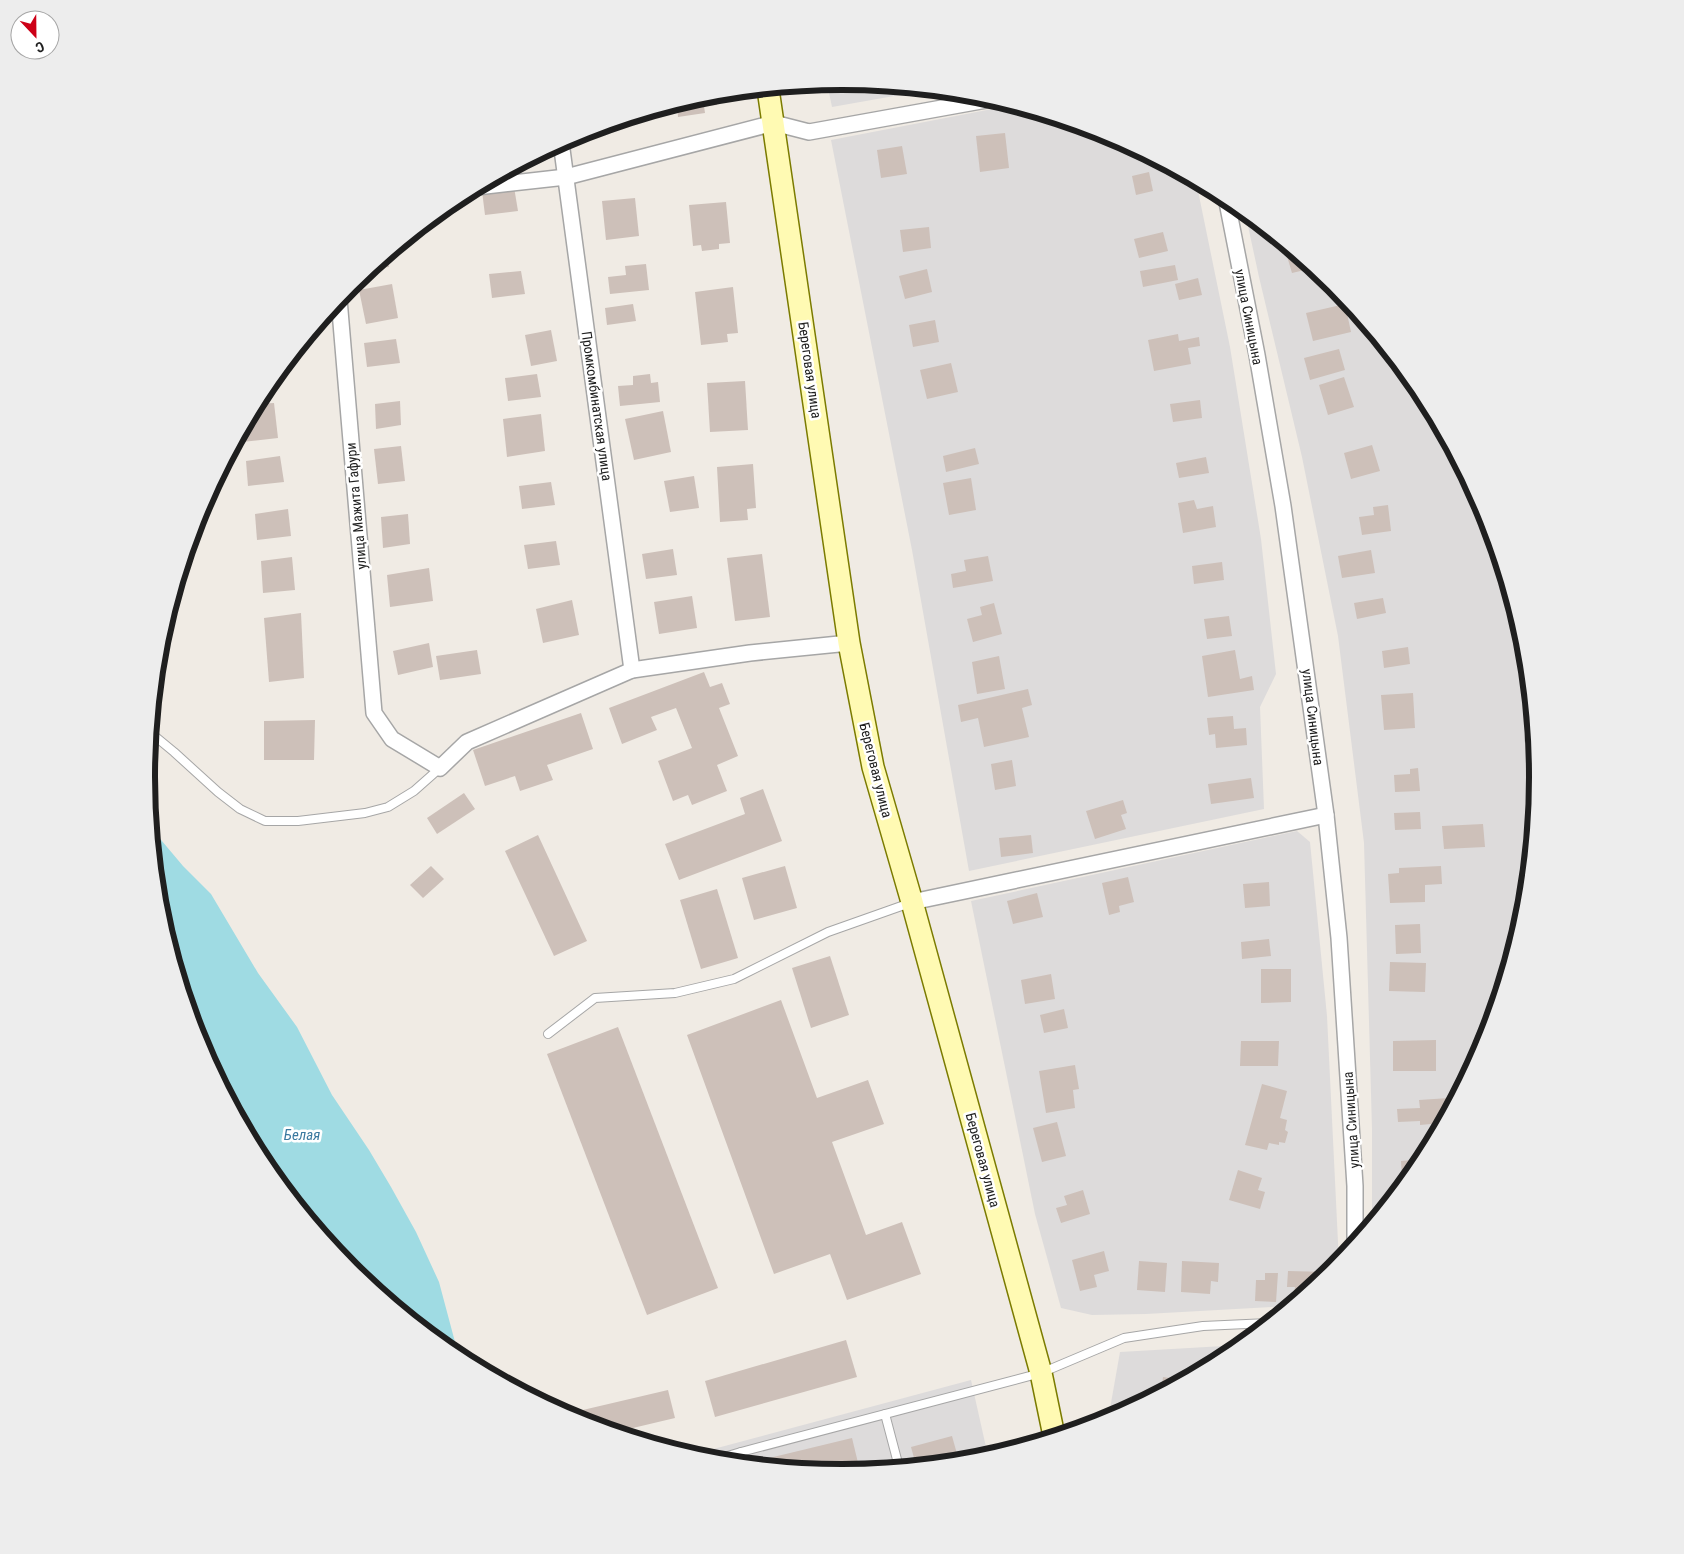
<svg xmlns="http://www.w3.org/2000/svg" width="1684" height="1554" font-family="'Roboto Condensed',sans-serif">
	<rect width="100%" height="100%" fill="#f0ebe4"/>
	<g fill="#dddbdb">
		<polygon points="842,81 928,90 832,107 827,83"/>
		<polygon points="1013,105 1109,134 1196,181 1230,347 1261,539 1276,674 1260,707 1264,809 969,871 912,550 831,140"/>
		<polygon points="1245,212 1334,285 1421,391 1485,511 1524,642 1538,777 1524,913 1485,1044 1420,1164 1372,1223 1372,1129 1364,843 1338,636 1302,457 1259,277"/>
		<polygon points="1297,831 1310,842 1327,1016 1339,1263 1334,1269 1289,1306 1146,1314 1092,1315 1061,1308 1035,1214 971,901"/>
		<polygon points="1241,1345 1228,1356 1108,1420 1120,1352"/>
		<polygon points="971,1380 988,1456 977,1459 842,1473 706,1459 691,1455"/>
	</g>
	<polygon fill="#9fdbe3" points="151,828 183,866 211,894 258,973 297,1027 332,1095 369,1150 391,1187 416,1232 439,1282 459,1357 350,1269 263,1163 199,1043 160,912"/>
	<g fill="#cdc0b9">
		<polygon points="715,94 717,105 704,106 705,113 678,117 677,104 707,95"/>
		<polygon points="617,122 618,129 592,133 592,129"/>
		<polygon points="1005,133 1009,168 980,172 976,136"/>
		<polygon points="902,146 907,174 881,178 877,150"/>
		<polygon points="1149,172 1153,191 1136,195 1132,176"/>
		<polygon points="514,187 518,211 485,215 482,191"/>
		<polygon points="635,198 639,236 606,240 602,201"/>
		<polygon points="726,202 730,243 719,244 719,249 702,251 701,245 693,246 689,205"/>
		<polygon points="929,227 931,248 903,252 900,230"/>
		<polygon points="1163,232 1168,251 1139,258 1134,239"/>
		<polygon points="1284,246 1286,246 1313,268 1292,273"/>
		<polygon points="387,255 389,267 369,269"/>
		<polygon points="646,264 649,290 610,294 608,277 626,275 625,266"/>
		<polygon points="1175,265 1178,280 1143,287 1140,271"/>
		<polygon points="927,269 932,292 905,299 899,276"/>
		<polygon points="521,271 525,294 492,298 489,274"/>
		<polygon points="1198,278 1202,295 1179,300 1175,284"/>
		<polygon points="392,284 398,318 366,324 359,290"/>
		<polygon points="733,287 738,333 727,334 728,342 701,345 695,292"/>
		<polygon points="633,304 636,321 607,325 605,308"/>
		<polygon points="1345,304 1351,332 1313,341 1306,313"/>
		<polygon points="935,320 939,342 913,347 909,325"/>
		<polygon points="551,330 557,361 531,366 525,335"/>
		<polygon points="1178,334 1179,341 1199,337 1200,346 1188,348 1191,364 1154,371 1148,340"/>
		<polygon points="396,339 400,363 367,367 364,343"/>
		<polygon points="1339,349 1345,370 1310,380 1304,358"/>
		<polygon points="951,363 958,392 927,399 920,370"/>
		<polygon points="537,374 541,397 508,401 505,378"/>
		<polygon points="650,374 651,383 658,382 660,402 620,406 618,386 633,385 633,376"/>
		<polygon points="1344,377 1354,407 1328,415 1319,385"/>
		<polygon points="745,381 748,430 710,432 707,383"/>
		<polygon points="1200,400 1202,418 1173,422 1170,404"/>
		<polygon points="400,401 401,425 376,429 375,404"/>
		<polygon points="274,403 278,438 242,442 241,433 256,404"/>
		<polygon points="663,411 671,452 634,460 625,419"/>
		<polygon points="541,414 545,451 507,457 503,419"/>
		<polygon points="1372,445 1380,471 1351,479 1344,453"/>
		<polygon points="401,446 405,481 378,484 374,449"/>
		<polygon points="975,448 979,464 946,472 943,456"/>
		<polygon points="280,456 284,482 248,486 246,461"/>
		<polygon points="1206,457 1209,473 1179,478 1176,463"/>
		<polygon points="753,464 756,508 747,509 748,520 720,522 717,467"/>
		<polygon points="694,476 699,508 670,512 664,481"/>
		<polygon points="971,478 976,510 949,515 943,483"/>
		<polygon points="551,482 555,505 522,509 519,486"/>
		<polygon points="1194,500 1197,509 1213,506 1216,527 1183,533 1178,503"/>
		<polygon points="1388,505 1391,531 1362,535 1359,517 1374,515 1373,507"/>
		<polygon points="288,509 291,536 257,540 255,514"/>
		<polygon points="408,514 410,544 383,548 381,517"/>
		<polygon points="556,541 560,565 528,569 524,545"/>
		<polygon points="673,549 677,575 646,579 642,554"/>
		<polygon points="1371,550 1375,573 1342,578 1338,556"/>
		<polygon points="762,554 770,617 735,621 727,558"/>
		<polygon points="988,556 993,581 953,588 951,574 966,571 964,560"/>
		<polygon points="292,557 295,590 263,593 261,561"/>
		<polygon points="1222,562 1224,580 1194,584 1192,566"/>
		<polygon points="429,568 433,601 390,607 387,575"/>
		<polygon points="692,596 697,628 659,634 654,602"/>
		<polygon points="1383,598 1386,613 1357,619 1354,603"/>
		<polygon points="572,600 579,635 543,643 536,609"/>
		<polygon points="994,603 1002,634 973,642 967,619 982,615 980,607"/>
		<polygon points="301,613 304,678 269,682 264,618"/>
		<polygon points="1229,616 1232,636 1207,639 1204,619"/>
		<polygon points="429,643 433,667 398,675 393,651"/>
		<polygon points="1408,647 1410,664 1384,668 1382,651"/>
		<polygon points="477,650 481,674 440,680 436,656"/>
		<polygon points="1235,650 1240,679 1252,676 1254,690 1208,697 1202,656"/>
		<polygon points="999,656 1005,689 977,694 972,662"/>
		<polygon points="704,672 710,687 722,683 730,704 719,708 738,756 717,765 727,791 692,805 688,795 673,801 658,761 692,748 676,708 651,717 657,730 622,744 609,708"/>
		<polygon points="1028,689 1032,705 1022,708 1029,737 984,747 978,718 961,722 958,705"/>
		<polygon points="1413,693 1415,728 1384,730 1381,695"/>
		<polygon points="581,713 593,749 547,765 553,780 520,791 515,776 485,786 473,750"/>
		<polygon points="1233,716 1234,729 1246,728 1247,745 1216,748 1215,734 1209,735 1207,718"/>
		<polygon points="315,720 314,760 264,760 264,721"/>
		<polygon points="1012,760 1016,786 995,790 991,764"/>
		<polygon points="1418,768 1420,791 1395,792 1394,775 1410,774 1410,769"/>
		<polygon points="1251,778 1254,798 1211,804 1208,784"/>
		<polygon points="763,789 782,841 679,880 665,844 745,814 740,798"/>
		<polygon points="464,793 475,809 437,834 427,818"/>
		<polygon points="1123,800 1127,813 1121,815 1126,829 1095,839 1086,811"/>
		<polygon points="1420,812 1421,829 1395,830 1394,813"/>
		<polygon points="1483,824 1485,847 1444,849 1442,826"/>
		<polygon points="538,835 587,941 554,956 505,851"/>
		<polygon points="1031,835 1033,853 1001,857 999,838"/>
		<polygon points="431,866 444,879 423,898 410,885"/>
		<polygon points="785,866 797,908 754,920 742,878"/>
		<polygon points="1441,866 1442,884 1425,885 1425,902 1390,903 1388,874 1399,873 1399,868"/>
		<polygon points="1128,877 1134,902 1119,906 1120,912 1109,915 1102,883"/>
		<polygon points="1269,882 1270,906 1245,908 1243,884"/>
		<polygon points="717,889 738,958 701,969 680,900"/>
		<polygon points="1037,893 1043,917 1013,924 1007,901"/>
		<polygon points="1420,924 1421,953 1396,954 1395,925"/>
		<polygon points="1269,939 1271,956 1242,959 1241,942"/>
		<polygon points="830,956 849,1015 811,1028 792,968"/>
		<polygon points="1390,962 1426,963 1425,992 1389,991"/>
		<polygon points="1261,969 1291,969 1291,1002 1261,1003"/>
		<polygon points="1051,974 1055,999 1025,1004 1021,980"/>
		<polygon points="781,1000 817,1098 868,1080 884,1124 832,1142 866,1235 902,1222 921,1274 847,1300 830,1254 774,1274 687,1035"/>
		<polygon points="1064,1009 1068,1028 1044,1033 1040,1015"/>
		<polygon points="618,1027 718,1288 647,1315 547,1054"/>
		<polygon points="1436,1040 1436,1071 1393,1071 1393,1041"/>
		<polygon points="1241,1041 1279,1041 1278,1066 1240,1066"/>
		<polygon points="1075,1065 1079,1089 1073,1090 1075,1108 1046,1113 1039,1071"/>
		<polygon points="1262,1084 1287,1091 1280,1118 1287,1120 1285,1130 1288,1132 1285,1143 1279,1142 1279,1145 1269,1143 1267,1150 1245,1145"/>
		<polygon points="1449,1098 1449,1109 1442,1123 1420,1125 1420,1121 1398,1122 1397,1109 1420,1108 1419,1100"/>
		<polygon points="1057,1122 1066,1156 1042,1162 1033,1128"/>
		<polygon points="1423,1159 1410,1177 1402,1177 1401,1161"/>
		<polygon points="1238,1170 1262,1178 1258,1190 1265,1192 1260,1209 1229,1200"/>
		<polygon points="1083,1190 1090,1214 1061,1223 1056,1208 1067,1205 1064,1196"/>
		<polygon points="1104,1251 1109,1271 1094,1275 1097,1287 1080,1291 1072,1260"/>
		<polygon points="1139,1261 1167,1263 1165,1292 1137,1290"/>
		<polygon points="1182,1261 1219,1263 1218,1282 1211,1281 1210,1294 1181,1292"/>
		<polygon points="1288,1271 1328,1272 1328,1274 1304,1294 1294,1294 1295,1287 1287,1287"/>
		<polygon points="1265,1273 1278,1273 1276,1302 1255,1301 1256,1280 1265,1280"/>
		<polygon points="846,1340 857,1377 715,1417 705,1381"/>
		<polygon points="1163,1377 1183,1380 1161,1392"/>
		<polygon points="668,1390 675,1418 616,1432 571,1417 570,1413"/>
		<polygon points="952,1436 959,1461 916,1465 911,1447"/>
		<polygon points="852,1438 860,1471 842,1473 762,1465 761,1460"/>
	</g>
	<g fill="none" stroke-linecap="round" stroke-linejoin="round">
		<g stroke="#a6a6a6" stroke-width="10">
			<g id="service">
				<polyline points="151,733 174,752 218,792 240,809 265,821 298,821 365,813 388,807 414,791 440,768"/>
				<polyline points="548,1034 595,998 675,993 734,979 828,932 910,903"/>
				<polyline points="885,1414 899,1467"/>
				<polyline points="714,1460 741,1452"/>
				<polyline points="744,1463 741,1452 1041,1373 1124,1338 1203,1326 1268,1323"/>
			</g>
		</g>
		<g stroke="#a6a6a6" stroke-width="18">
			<g id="minor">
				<polyline points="561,142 632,670"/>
				<polyline points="477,187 566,177 774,123 809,132 992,99"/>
				<polyline points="1226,197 1257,355 1283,506 1326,815 1339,938 1355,1186 1355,1243"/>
				<polyline points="339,299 374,713 392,739 440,768 467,742 632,670 750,653 849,643"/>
				<polyline points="912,902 1326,815"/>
			</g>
		</g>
		<g stroke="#7b7b00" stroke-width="24">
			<polyline id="secondary" points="768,89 849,643 873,767 912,902 1041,1373 1054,1436"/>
		</g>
		<use href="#service" stroke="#fff" stroke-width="8"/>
		<use href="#minor" stroke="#fff" stroke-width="15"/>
		<use href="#secondary" stroke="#fffab3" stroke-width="21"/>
	</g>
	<g text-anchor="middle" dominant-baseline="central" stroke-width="5" stroke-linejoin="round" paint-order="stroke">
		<g font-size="14" fill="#1f1f1f" stroke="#fff">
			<text transform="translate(1249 317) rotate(79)">улица Синицына</text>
			<text transform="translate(810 370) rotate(82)">Береговая улица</text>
			<text transform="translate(597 406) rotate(82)">Промкомбинатская улица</text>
			<text transform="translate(356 506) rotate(-95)">улица Мажита Гафури</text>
			<text transform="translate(1313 717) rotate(83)">улица Синицына</text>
			<text transform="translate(876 770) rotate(76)">Береговая улица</text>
			<text transform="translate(1351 1120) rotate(-94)">улица Синицына</text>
			<text transform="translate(983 1160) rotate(75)">Береговая улица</text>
		</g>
		<g font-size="15" font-style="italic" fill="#3a789f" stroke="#fff">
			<text x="302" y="1135">Белая</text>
		</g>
	</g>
	<path d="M0 0H1684V1554H0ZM155 777a687 687 0 1 1 1374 0a687 687 0 1 1-1374 0Z" fill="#ededed" fill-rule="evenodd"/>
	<path fill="none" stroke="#1f1f1f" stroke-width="6" d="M155 777a687 687 0 1 1 1374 0a687 687 0 1 1-1374 0Z"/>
	<g transform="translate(35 35) rotate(158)"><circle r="24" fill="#ffffff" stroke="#a5a5a5"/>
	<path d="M0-4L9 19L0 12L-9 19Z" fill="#cd0017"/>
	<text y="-8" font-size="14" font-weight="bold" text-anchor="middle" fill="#1f1f1f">С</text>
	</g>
</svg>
